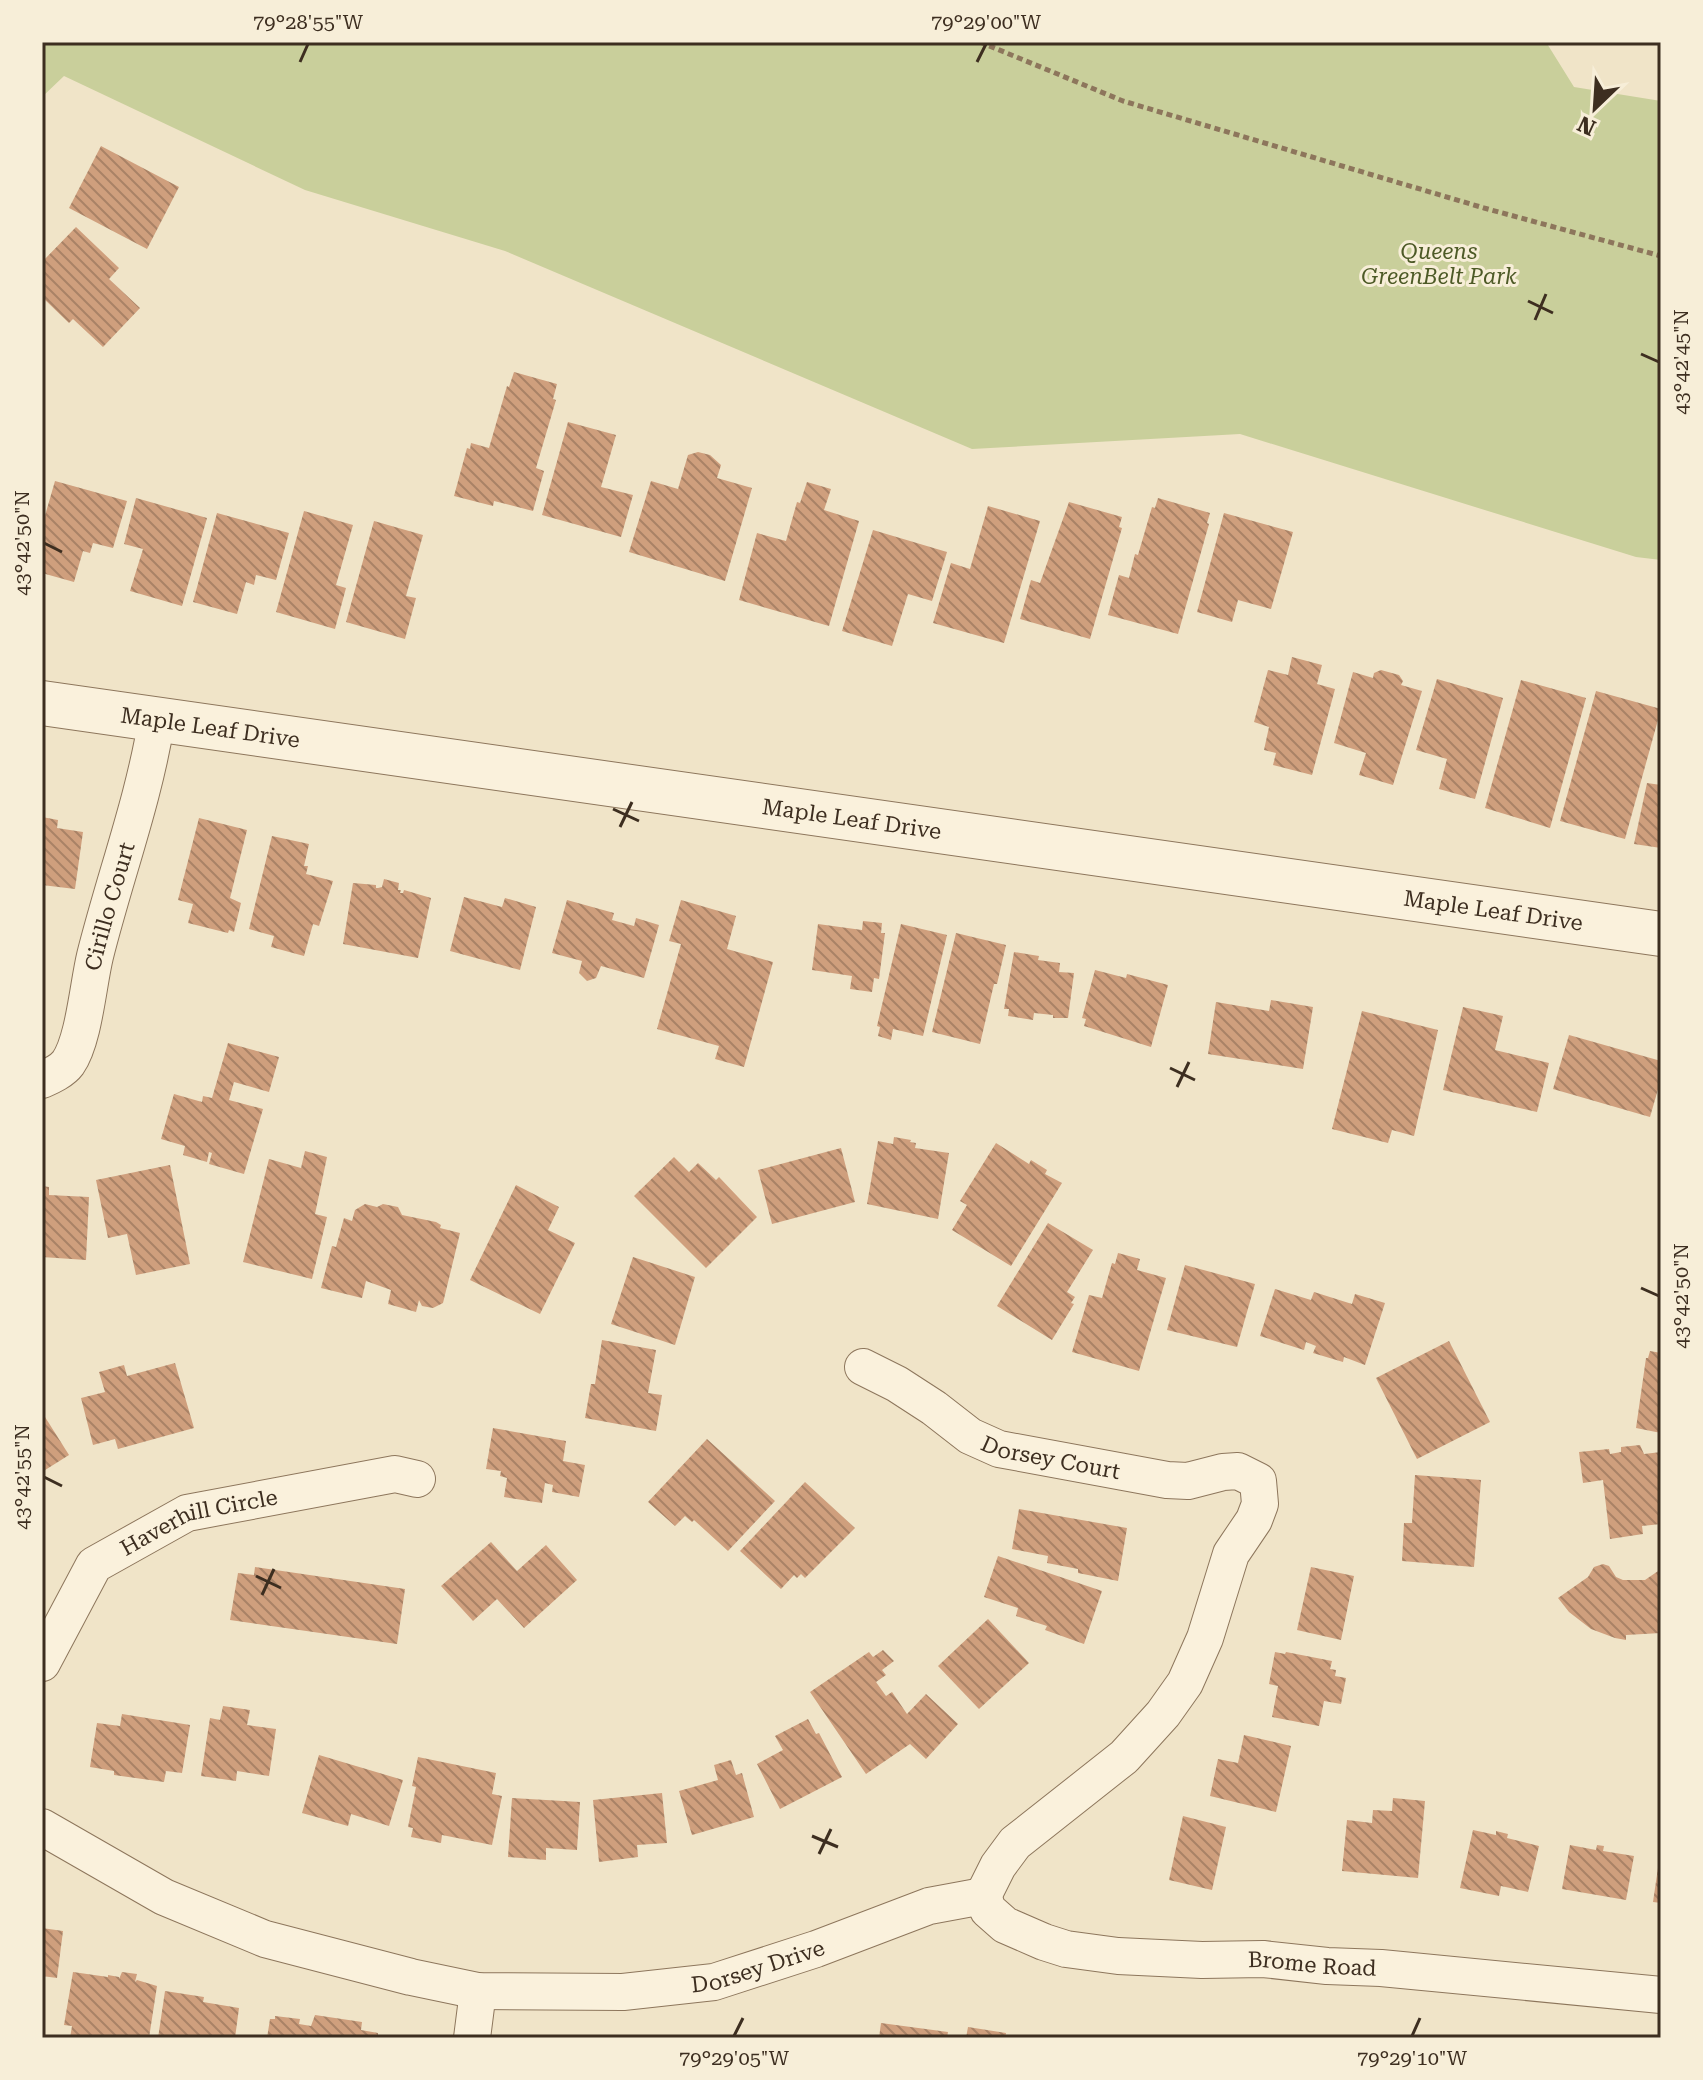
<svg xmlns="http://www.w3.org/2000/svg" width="1703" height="2080" font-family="'Roboto Serif',serif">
	<defs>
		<pattern id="building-back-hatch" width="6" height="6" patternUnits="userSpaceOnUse" patternTransform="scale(2)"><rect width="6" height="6" fill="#cf9f7d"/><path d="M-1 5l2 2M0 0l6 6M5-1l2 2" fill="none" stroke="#a98266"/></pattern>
	</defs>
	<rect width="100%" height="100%" fill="#f0e4c8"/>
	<polygon fill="#c9cf9b" points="42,42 1546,42 1574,87 1661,101 1661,560 1636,557 1240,434 972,449 505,251 305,190 64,76 42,97"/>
	<g fill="url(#building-back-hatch)">
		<polygon points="101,146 179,187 147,249 69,208"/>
		<polygon points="76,227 119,268 109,279 140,308 103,347 73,319 69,323 42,297 42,262"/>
		<polygon points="514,372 557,384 553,399 556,400 536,468 544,471 533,511 494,501 493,506 454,496 467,448 470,449 471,443 489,448 507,386 509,387"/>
		<polygon points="568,422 616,435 601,487 633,495 621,537 542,515"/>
		<polygon points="698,452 710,455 721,465 717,478 752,488 725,581 629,552 651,481 678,489 688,455"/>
		<polygon points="55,481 127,501 113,548 93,543 90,553 83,551 74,582 42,573 42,526"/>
		<polygon points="807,482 831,489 824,510 859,521 829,626 739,600 757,533 786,541 797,502 800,503"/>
		<polygon points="136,498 207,518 182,606 130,591 143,549 124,544"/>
		<polygon points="1158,498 1210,513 1207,523 1209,524 1178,634 1108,615 1119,575 1129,578 1135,554 1138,555 1152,507 1155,508"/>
		<polygon points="1069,502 1122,517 1119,527 1122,528 1090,639 1020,619 1031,580 1040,583"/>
		<polygon points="988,506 1040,521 1004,643 933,623 951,563 970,569"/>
		<polygon points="304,511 353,525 336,585 346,588 335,629 276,612"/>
		<polygon points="217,513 289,533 276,580 256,575 254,585 246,582 237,614 193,602"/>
		<polygon points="1224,513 1293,532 1271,609 1238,600 1232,622 1197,612"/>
		<polygon points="374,521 423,535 406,596 416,598 405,639 346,622"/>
		<polygon points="873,530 947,552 932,601 908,594 892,646 842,631"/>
		<polygon points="1292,657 1322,665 1317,684 1335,689 1312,775 1273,765 1276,753 1264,750 1269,727 1254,722 1268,670 1288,675"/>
		<polygon points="1381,670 1399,675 1403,681 1401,685 1422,691 1393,785 1359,775 1366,753 1334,743 1353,672 1373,678 1374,673"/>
		<polygon points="1437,679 1503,698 1475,799 1439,789 1447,759 1416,750"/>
		<polygon points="1521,680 1586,698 1550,828 1485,808"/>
		<polygon points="1596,691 1661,709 1625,839 1560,821"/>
		<polygon points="1647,783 1661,785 1661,848 1634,844"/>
		<polygon points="42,817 58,820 57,828 83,832 75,889 42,885"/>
		<polygon points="199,818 247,830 230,898 241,903 234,932 229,930 228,933 188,923 193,904 178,900"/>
		<polygon points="272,836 309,844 304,866 308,866 306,874 333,881 319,926 313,924 304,956 271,947 274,936 249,929"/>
		<polygon points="384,879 399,883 398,890 401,890 400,893 403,893 404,890 431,898 418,958 343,944 353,883 376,885 376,888 378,888 382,887"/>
		<polygon points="464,897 502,907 505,898 536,907 520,970 450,951"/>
		<polygon points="567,900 614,913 612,920 634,926 636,918 659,925 644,978 601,966 596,978 587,981 579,973 582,961 552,953"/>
		<polygon points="681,900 736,916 727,949 773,962 744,1067 715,1059 719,1046 657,1029 681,944 669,941"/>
		<polygon points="863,921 882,923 881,933 885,933 879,979 874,978 872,992 850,989 852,976 812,970 818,924 862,930"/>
		<polygon points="901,924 947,935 923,1036 893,1029 891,1040 878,1036 880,1027 877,1026"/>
		<polygon points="956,933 1006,945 997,984 994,984 980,1044 932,1032"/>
		<polygon points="1014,952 1039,956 1038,960 1060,963 1059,972 1074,973 1068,1018 1053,1018 1053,1015 1034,1013 1033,1020 1008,1016 1009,1009 1004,1009"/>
		<polygon points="1095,970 1126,978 1127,974 1168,985 1151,1047 1084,1026 1086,1019 1082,1018"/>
		<polygon points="1271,1000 1313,1007 1303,1069 1208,1054 1216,1002 1269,1011"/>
		<polygon points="1463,1007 1503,1016 1495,1050 1549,1063 1537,1112 1443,1090"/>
		<polygon points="1362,1011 1438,1030 1414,1136 1392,1130 1388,1143 1332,1129"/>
		<polygon points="1569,1035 1661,1061 1661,1079 1650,1117 1553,1089"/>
		<polygon points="228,1043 279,1057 269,1092 234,1082 229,1100 263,1109 244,1174 209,1164 212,1153 209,1152 207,1162 183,1155 185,1146 161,1139 174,1094 202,1102 203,1096 212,1098"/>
		<polygon points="894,1137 911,1140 910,1142 916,1143 915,1148 949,1153 938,1219 867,1204 878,1141 893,1144"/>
		<polygon points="996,1143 1029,1164 1031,1160 1047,1170 1045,1174 1062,1183 1011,1266 952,1230 967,1205 960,1201"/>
		<polygon points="841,1148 855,1202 772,1224 758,1170"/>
		<polygon points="305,1151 327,1157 315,1214 327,1217 312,1279 243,1262 269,1159 301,1168"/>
		<polygon points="674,1157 689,1172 698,1163 716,1180 719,1177 757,1217 706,1268 634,1196"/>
		<polygon points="170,1165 190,1264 136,1275 127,1234 108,1238 96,1180"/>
		<polygon points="516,1185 559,1207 548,1230 575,1243 540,1314 470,1280"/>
		<polygon points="42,1186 49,1187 49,1195 89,1197 86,1260 42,1257"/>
		<polygon points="365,1204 377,1207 383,1204 398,1207 402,1215 436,1222 441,1225 440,1228 460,1233 443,1303 433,1308 422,1306 419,1300 416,1312 388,1304 391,1290 366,1281 362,1298 321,1288 332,1246 336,1247 344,1218 352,1221 355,1210"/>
		<polygon points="1048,1223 1093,1250 1067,1292 1075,1297 1071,1303 1074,1304 1052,1340 997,1306"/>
		<polygon points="1118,1253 1140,1259 1137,1270 1166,1278 1139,1371 1072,1352 1089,1295 1102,1298 1112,1263 1115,1264"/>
		<polygon points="633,1257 695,1277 675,1345 611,1324"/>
		<polygon points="1185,1265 1255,1284 1237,1347 1167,1330"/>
		<polygon points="1275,1289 1311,1300 1314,1292 1352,1304 1355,1294 1385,1303 1365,1365 1344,1357 1343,1362 1313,1353 1316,1346 1306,1342 1304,1350 1260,1336"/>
		<polygon points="602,1340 656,1350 648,1393 662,1395 656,1431 585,1418 591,1384 595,1384"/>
		<polygon points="1449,1341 1490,1422 1417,1459 1376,1378"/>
		<polygon points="1650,1351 1661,1353 1661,1433 1636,1428 1646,1358 1648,1358"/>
		<polygon points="175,1363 194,1428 118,1449 115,1439 93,1445 81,1398 105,1392 99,1372 124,1365 127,1376"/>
		<polygon points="45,1417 69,1455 42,1472 42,1419"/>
		<polygon points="493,1428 566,1441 563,1461 585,1465 579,1497 552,1492 553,1485 545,1483 542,1503 504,1497 507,1478 500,1476 501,1471 486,1469"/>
		<polygon points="707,1439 775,1501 728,1551 694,1520 692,1522 685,1516 675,1526 648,1502"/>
		<polygon points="1640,1445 1644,1454 1661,1452 1661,1524 1642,1526 1643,1534 1610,1539 1603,1480 1583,1483 1579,1452 1609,1449 1610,1454 1621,1452 1621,1447"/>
		<polygon points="1415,1475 1481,1480 1474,1567 1402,1561 1404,1523 1412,1523"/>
		<polygon points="805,1482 855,1528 805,1578 801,1574 797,1578 794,1575 781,1589 740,1551"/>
		<polygon points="1019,1509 1127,1528 1118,1581 1078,1573 1078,1569 1047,1563 1048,1556 1012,1549"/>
		<polygon points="491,1542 517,1571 546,1545 577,1580 524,1628 497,1599 473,1621 441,1586"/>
		<polygon points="998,1556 1102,1591 1084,1644 1045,1630 1047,1626 1016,1616 1018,1608 984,1597"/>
		<polygon points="1603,1564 1609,1566 1616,1577 1623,1580 1645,1580 1661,1569 1661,1633 1626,1635 1626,1640 1615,1638 1591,1629 1569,1612 1558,1598 1588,1577 1594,1567"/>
		<polygon points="255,1567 405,1589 397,1644 230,1620 238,1573 254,1575"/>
		<polygon points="1311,1567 1354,1576 1341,1640 1297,1630"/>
		<polygon points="988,1619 1029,1663 979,1709 938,1666"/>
		<polygon points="883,1650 894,1661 882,1670 886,1675 876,1682 886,1696 892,1692 907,1714 926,1694 958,1724 926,1759 910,1744 866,1774 810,1692 869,1652 873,1657"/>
		<polygon points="1275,1652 1285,1654 1286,1652 1332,1661 1330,1669 1336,1670 1335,1676 1346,1678 1341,1704 1324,1701 1319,1726 1272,1717 1278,1686 1269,1684"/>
		<polygon points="223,1706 250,1710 247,1725 276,1729 269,1776 237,1771 236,1781 201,1776 210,1718 220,1720"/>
		<polygon points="122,1714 190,1725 182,1773 166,1771 164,1782 114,1775 114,1771 90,1767 97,1723 120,1726"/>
		<polygon points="808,1719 816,1734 819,1733 842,1777 780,1809 757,1764 783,1750 775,1736"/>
		<polygon points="1244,1735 1291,1746 1276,1812 1210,1796 1218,1759 1238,1763"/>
		<polygon points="319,1755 403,1780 389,1826 351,1814 348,1826 302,1813"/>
		<polygon points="418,1757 496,1773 492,1794 502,1796 492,1845 442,1835 441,1843 411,1837 413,1828 408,1827 416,1787 412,1786"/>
		<polygon points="731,1760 736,1775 742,1773 754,1817 692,1835 679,1791 718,1780 714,1765"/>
		<polygon points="662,1793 667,1843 637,1845 638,1857 599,1862 593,1800"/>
		<polygon points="512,1798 580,1802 577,1850 546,1848 546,1860 508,1857"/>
		<polygon points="1393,1798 1425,1801 1418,1878 1342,1871 1347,1820 1372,1823 1373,1810 1392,1811"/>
		<polygon points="1183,1816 1226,1827 1212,1890 1169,1880"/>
		<polygon points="1473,1830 1496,1835 1496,1831 1508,1834 1507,1838 1539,1846 1528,1892 1501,1886 1499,1896 1460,1888"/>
		<polygon points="1570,1845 1596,1850 1597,1845 1604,1846 1603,1851 1634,1856 1626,1900 1562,1889"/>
		<polygon points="1659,1861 1661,1861 1661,1903 1653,1902"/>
		<polygon points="42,1928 63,1931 57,1978 42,1976"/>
		<polygon points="73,1972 108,1977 108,1975 119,1977 119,1979 122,1972 137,1974 135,1982 137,1980 157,1986 149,2038 70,2038 72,2026 64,2025"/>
		<polygon points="165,1991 204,1997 203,2002 239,2008 235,2038 158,2038"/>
		<polygon points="315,2015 362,2022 361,2030 378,2033 378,2038 267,2038 270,2019 275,2019 275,2016 300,2019 299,2024 311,2026"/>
		<polygon points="881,2023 948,2032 947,2038 879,2038"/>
		<polygon points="968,2027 1006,2033 1005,2038 966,2038"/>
	</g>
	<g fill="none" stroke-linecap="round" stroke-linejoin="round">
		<g stroke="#8d765c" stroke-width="38">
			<g id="minor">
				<path id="s1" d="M42,1080C51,1076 62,1071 68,1063C84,1040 88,985 95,956C115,876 144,800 157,718"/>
				<path id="s2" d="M863,1367L897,1384L934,1408L970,1436L999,1449L1167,1480L1188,1481L1223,1472L1238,1471L1258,1481L1260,1504L1254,1520L1231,1554L1205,1638L1185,1683L1163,1714L1124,1757L1015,1843L998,1866L983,1896"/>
				<path id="s3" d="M42,1663L94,1565L187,1513L395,1474L417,1479"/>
				<path id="s4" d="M42,1827L164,1897L265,1939L411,1977L478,1991L623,1992L714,1982L816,1949L929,1906L983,1896"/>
				<path id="s5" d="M983,1896L988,1910L1005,1925L1044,1942L1066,1949L1118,1956L1202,1960L1263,1959L1327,1966L1381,1968L1661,1995"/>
				<polyline points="472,2038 478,1991"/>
			</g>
		</g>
		<g stroke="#8d765c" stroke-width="46">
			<g id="tertiary">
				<path id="s6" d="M42,703L1661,934"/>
			</g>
		</g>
		<polyline stroke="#8d765c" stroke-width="5" stroke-dasharray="6 4" stroke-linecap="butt" points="980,42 1123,101 1484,208 1661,256"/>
		<use href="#minor" stroke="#faf1dc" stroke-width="36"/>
		<use href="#tertiary" stroke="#faf1dc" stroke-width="44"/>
	</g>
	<path fill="none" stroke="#3d2e20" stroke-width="3" d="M300,62L308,44M977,62L986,44M1528,301L1553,313M1535,320L1546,294M1641,354L1659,362M44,543L62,552M613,809L639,821M620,827L632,802M1170,1068L1195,1080M1177,1087L1189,1062M1641,1288L1659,1296M44,1477L62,1486M256,1576L281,1588M262,1595L274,1569M812,1836L838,1847M819,1854L831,1829M734,2036L743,2018M1412,2036L1420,2018"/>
	<g text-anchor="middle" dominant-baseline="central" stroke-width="6" stroke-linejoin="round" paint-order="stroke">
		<g font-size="22" font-style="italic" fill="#4d5a26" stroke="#f7eed8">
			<text x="1439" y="251">Queens<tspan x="1439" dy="25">GreenBelt Park</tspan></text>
		</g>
		<g font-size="22" fill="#3d2e20" stroke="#f7eed8">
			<text stroke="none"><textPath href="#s6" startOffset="170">Maple Leaf Drive</textPath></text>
			<text stroke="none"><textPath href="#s6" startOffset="818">Maple Leaf Drive</textPath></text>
			<text stroke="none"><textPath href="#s1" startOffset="194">Cirillo Court</textPath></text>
			<text stroke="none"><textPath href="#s6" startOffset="1466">Maple Leaf Drive</textPath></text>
			<text stroke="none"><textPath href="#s2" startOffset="212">Dorsey Court</textPath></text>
			<text stroke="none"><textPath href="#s3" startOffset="226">Haverhill Circle</textPath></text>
			<text stroke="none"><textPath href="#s4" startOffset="752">Dorsey Drive</textPath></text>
			<text stroke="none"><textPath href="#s5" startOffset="350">Brome Road</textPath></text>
		</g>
	</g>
	<rect width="1703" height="2080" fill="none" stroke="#f7eed8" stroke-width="88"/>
	<g transform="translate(1595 108) rotate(205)" stroke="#f7eed8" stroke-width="6" paint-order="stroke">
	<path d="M0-6L14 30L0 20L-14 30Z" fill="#3d2e20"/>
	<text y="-12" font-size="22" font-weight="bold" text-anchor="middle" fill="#3d2e20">N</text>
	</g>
	<rect x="44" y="44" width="1615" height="1992" fill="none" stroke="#3d2e20" stroke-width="3"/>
	<g font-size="20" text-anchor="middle" fill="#3d2e20">
		<text x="308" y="29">79°28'55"W</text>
		<text x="986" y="29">79°29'00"W</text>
		<text transform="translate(1681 362) rotate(-90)" y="7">43°42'45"N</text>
		<text transform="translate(22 543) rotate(-90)" y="7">43°42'50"N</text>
		<text transform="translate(1681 1296) rotate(-90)" y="7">43°42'50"N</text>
		<text transform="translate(22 1477) rotate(-90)" y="7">43°42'55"N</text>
		<text x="734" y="2065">79°29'05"W</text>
		<text x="1412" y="2065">79°29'10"W</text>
	</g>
</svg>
